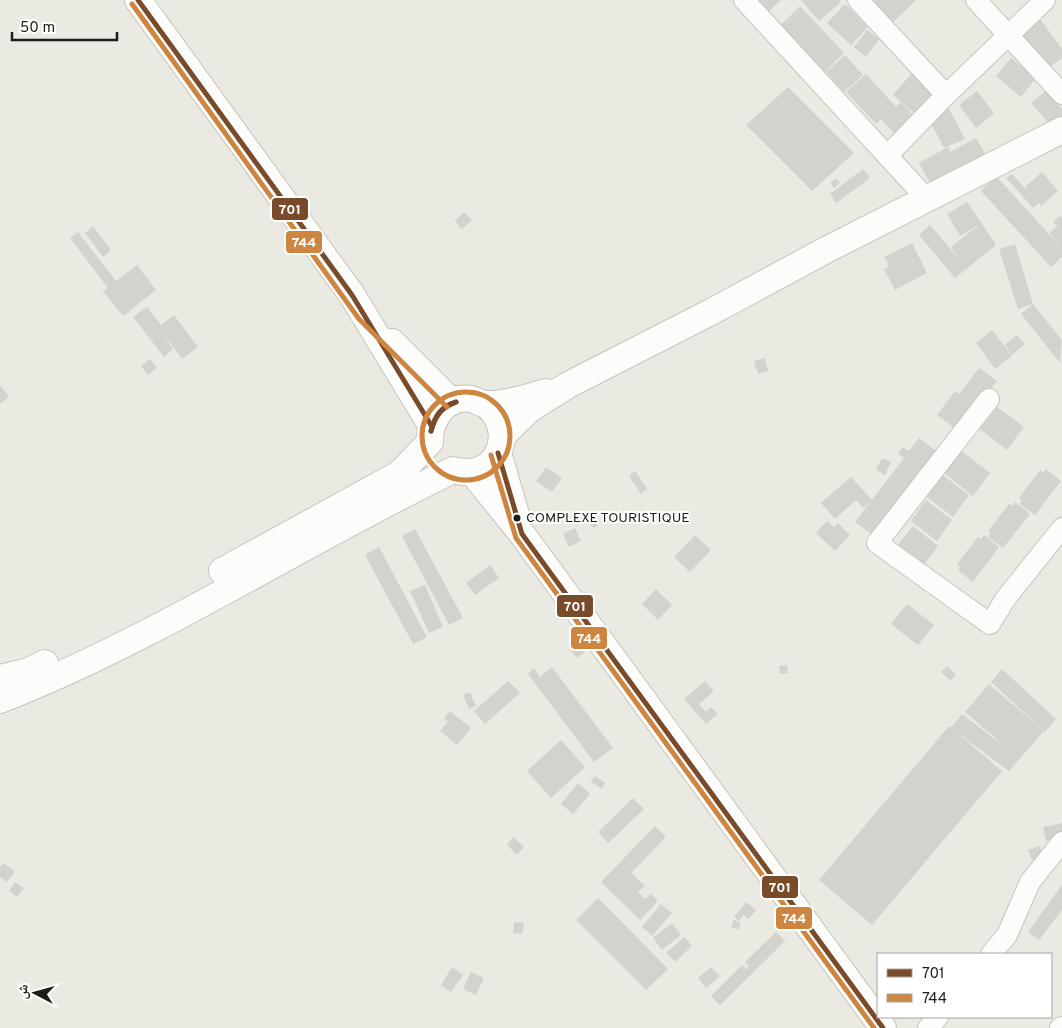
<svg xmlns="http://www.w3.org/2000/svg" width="1062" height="1028" font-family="Overpass,'Noto Naskh Arabic',sans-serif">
	<rect width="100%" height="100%" fill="#eaeae2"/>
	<g fill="#d3d3cd">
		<polygon points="759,0 781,0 769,11"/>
		<polygon points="801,0 839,0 841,2 819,21"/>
		<polygon points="872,0 916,0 892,23 871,1"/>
		<polygon points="845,4 868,27 851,45 827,23"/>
		<polygon points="800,6 844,53 824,73 780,26"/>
		<polygon points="1041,20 1062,49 1062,58 1044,71 1018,36"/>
		<polygon points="867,30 879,39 866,57 854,47"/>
		<polygon points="845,55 863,75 844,92 826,72"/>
		<polygon points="1011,58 1036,78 1021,97 996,76"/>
		<polygon points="912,73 933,92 914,113 893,95"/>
		<polygon points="866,74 896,107 901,102 917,119 905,130 901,126 894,133 881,119 876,124 846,92"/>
		<polygon points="788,87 854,153 812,191 746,125"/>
		<polygon points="977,91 994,113 976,128 959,105"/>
		<polygon points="1046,91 1062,109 1062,120 1053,128 1031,103"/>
		<polygon points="948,107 965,139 944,148 928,118"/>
		<polygon points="976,138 987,157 932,187 919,163 948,147 950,152"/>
		<polygon points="863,169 870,178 836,203 830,194"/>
		<polygon points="1042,172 1058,191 1041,206 1039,203 1033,208 1006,178 1012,174 1030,194 1025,187"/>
		<polygon points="996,176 1059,245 1050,233 1057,226 1053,222 1060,216 1062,218 1062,257 1051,267 981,191"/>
		<polygon points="835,178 840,182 835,188 830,184"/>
		<polygon points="967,202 996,245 955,278 919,235 930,225 960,260 951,247 980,224 960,236 947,214"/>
		<polygon points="464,212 472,220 462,229 455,221"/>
		<polygon points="93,226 111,250 103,257 85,233"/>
		<polygon points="78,232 116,281 137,265 156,290 123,316 103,291 108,288 70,238"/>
		<polygon points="912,243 927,273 895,290 884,269 889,266 884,257"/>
		<polygon points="1015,244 1033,304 1062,340 1060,363 1021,314 1033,304 1018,309 999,249"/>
		<polygon points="147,307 161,325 174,315 198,347 182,359 158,327 173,349 164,357 133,317"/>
		<polygon points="992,330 1012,356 995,369 976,343"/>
		<polygon points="1017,335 1025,344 1012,355 1005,345"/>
		<polygon points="765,358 768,371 758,374 754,361"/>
		<polygon points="150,359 157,368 148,375 141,366"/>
		<polygon points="979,368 997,381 959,431 937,415 955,391 959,394"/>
		<polygon points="0,385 9,397 0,404"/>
		<polygon points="997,407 1024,427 1007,450 980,429"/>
		<polygon points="919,438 941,455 877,538 855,522 871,501 863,508 856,500 835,519 821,503 851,477 872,500 904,458 898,453 903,447 909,451"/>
		<polygon points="960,450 990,473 973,496 943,472"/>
		<polygon points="882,458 891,462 885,475 876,470"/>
		<polygon points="546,467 562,478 552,492 536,481"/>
		<polygon points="1046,469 1061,481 1035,515 1020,504 1022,500 1019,498 1040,470 1043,473"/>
		<polygon points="635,471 647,489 641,494 629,476"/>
		<polygon points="943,475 969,495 953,517 927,497"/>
		<polygon points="926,500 952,520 937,541 911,521"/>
		<polygon points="1015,502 1030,514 1003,548 988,537 991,533 988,531 1009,504 1012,506"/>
		<polygon points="587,513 600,521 595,528 583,520"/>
		<polygon points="827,521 834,527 838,523 850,535 835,551 816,533"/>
		<polygon points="913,526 938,546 923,566 897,546"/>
		<polygon points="575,528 581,541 569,547 563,534"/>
		<polygon points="415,529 463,618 449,625 402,536"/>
		<polygon points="695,535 711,550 690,572 674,557"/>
		<polygon points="984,535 999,547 973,582 958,570 961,567 957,564 978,537 981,539"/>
		<polygon points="379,547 427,637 413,644 365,555"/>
		<polygon points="490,565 499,578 475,595 466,583"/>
		<polygon points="425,585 443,627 429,633 410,591"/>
		<polygon points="656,589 672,605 658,620 642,604"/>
		<polygon points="907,604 934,625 918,645 891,624"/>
		<polygon points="578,643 584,653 576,658 570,648"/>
		<polygon points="787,665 788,673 780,674 779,666"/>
		<polygon points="947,666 956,675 950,680 941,672"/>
		<polygon points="552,667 613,748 594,762 528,674 534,668 540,677"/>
		<polygon points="1002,669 1056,719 1045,732 991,682"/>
		<polygon points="508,681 520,693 485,724 474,711"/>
		<polygon points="705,681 714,691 699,704 706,712 711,707 718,714 706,724 684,699"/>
		<polygon points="989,684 1044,731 1009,771 951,728 962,714 1009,750 965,712"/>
		<polygon points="470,692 476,706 469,709 463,695"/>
		<polygon points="450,711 471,728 457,745 440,731 448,722 444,718"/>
		<polygon points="949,726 1002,771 872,925 819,880"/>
		<polygon points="561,740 585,767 551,798 527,771"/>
		<polygon points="595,776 605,783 601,789 591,781"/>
		<polygon points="578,783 590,794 573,814 561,804"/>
		<polygon points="633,798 644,809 608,843 598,832"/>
		<polygon points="1062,823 1062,837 1046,841 1043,827"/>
		<polygon points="655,826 666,837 631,873 645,886 638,892 645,899 651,894 658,901 640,920 601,882"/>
		<polygon points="513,837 524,847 517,855 507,845"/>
		<polygon points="1040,846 1043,856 1032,860 1028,850"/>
		<polygon points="3,863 15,871 7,882 0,877 0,867"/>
		<polygon points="15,882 24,888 17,897 9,891"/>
		<polygon points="1062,885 1062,910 1039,940 1028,932"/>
		<polygon points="598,898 668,969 646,990 576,920"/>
		<polygon points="746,902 756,910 749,919 743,915 739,921 734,917"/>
		<polygon points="661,904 672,913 652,936 642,927"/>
		<polygon points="734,920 741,923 738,930 731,927"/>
		<polygon points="514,922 524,923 522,934 513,933"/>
		<polygon points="672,923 681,935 662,950 653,938"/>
		<polygon points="776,932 785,941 720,1005 711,996 742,965 746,969 749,966 745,962"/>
		<polygon points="684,937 692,946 675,962 666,953"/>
		<polygon points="452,967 463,975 451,992 441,985"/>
		<polygon points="711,967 720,976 706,988 698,978"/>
		<polygon points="471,972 484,978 476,995 463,989"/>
	</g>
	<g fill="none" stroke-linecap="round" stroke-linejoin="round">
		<g stroke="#c5c5be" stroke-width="22">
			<g id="minor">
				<polyline points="744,0 926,198"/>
				<polyline points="858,0 946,95"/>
				<polyline points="976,0 1062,94"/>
				<polyline points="887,156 946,95 1045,0"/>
				<polyline points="989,399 877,543 990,624 1006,598 1062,528"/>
				<polyline points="991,954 1007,935 1030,882 1062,842"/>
				<polyline points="928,1028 938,1017"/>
				<polyline points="1060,1028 1062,1027"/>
			</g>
		</g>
		<g stroke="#c5c5be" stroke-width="28">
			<g id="major">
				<polyline points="138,0 352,295 431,425"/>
				<polyline points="392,342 452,402"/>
				<polyline points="503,435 530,409 568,385 711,312 826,250 1062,130"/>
				<path d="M430,439C431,417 446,395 471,399C476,400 481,404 486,404C505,405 528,397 546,392"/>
				<polyline points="498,453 518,521"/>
				<path d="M457,471C499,480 518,429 485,404"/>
				<polyline points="472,472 522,534 883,1028"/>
				<polyline points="222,571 399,474 430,442"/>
				<polyline points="0,678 29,671 45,663"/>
				<path d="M0,700C156,639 302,543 453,470"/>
			</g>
		</g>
		<use href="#minor" stroke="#fcfcfb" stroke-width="20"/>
		<use href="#major" stroke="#fcfcfb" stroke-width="26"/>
		<g stroke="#fff" stroke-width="9">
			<g id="bus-1">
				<polyline points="138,0 352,295 431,425"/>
				<path d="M431,431C435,416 440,407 456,402"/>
				<path d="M431,431C435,416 441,408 456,402"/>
				<polyline points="498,453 522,534 883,1028"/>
			</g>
		</g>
		<g stroke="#fff" stroke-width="9">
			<g id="bus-2">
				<polyline points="132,4 359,319 447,407"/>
				<circle cx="466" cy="436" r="44"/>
				<polyline points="491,455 516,538 874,1028"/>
			</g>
		</g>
		<use href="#bus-1" stroke="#7a4b2a" stroke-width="5"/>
		<use href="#bus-2" stroke="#cd853f" stroke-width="5"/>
	</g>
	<circle fill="#1d1e18" stroke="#fff" stroke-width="2" cx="517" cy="518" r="4.5"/>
	<g text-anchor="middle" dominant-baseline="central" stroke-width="4" stroke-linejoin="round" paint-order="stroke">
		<g font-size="14" fill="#1d1e18" stroke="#fff" text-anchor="start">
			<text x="526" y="518">COMPLEXE TOURISTIQUE</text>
		</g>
	</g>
	<g stroke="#fff" stroke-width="2">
		<rect x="271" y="197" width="38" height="24" rx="5" fill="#7a4b2a"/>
		<rect x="285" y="230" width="38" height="24" rx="5" fill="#cd853f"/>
		<rect x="556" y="594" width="38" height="24" rx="5" fill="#7a4b2a"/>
		<rect x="570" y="626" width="38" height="24" rx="5" fill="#cd853f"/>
		<rect x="761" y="875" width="38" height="24" rx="5" fill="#7a4b2a"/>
		<rect x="775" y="906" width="38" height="24" rx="5" fill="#cd853f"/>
	</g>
	<g font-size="14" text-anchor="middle" font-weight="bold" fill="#fff">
		<text x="290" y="214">701</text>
		<text x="304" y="247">744</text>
		<text x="575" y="611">701</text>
		<text x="589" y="643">744</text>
		<text x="780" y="892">701</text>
		<text x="794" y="923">744</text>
	</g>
	<rect x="877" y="953" width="175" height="65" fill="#ffffff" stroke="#a5a5a3"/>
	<rect x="887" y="969" width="25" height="8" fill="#7a4b2a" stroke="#a5a5a3"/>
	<text x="922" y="978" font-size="15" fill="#1d1e18">701</text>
	<rect x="887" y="994" width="25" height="8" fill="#cd853f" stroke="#a5a5a3"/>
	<text x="922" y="1003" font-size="15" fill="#1d1e18">744</text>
	<g transform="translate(35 993) rotate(276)" stroke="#ffffff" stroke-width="4" paint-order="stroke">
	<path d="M0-4L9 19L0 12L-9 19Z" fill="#1d1e18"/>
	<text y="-8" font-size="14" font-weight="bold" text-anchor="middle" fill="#1d1e18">ش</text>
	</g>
	<path d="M12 32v8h105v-8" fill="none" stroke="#1d1e18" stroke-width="2.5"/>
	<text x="20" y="32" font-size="15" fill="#1d1e18" stroke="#ffffff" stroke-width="4" paint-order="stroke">50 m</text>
</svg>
